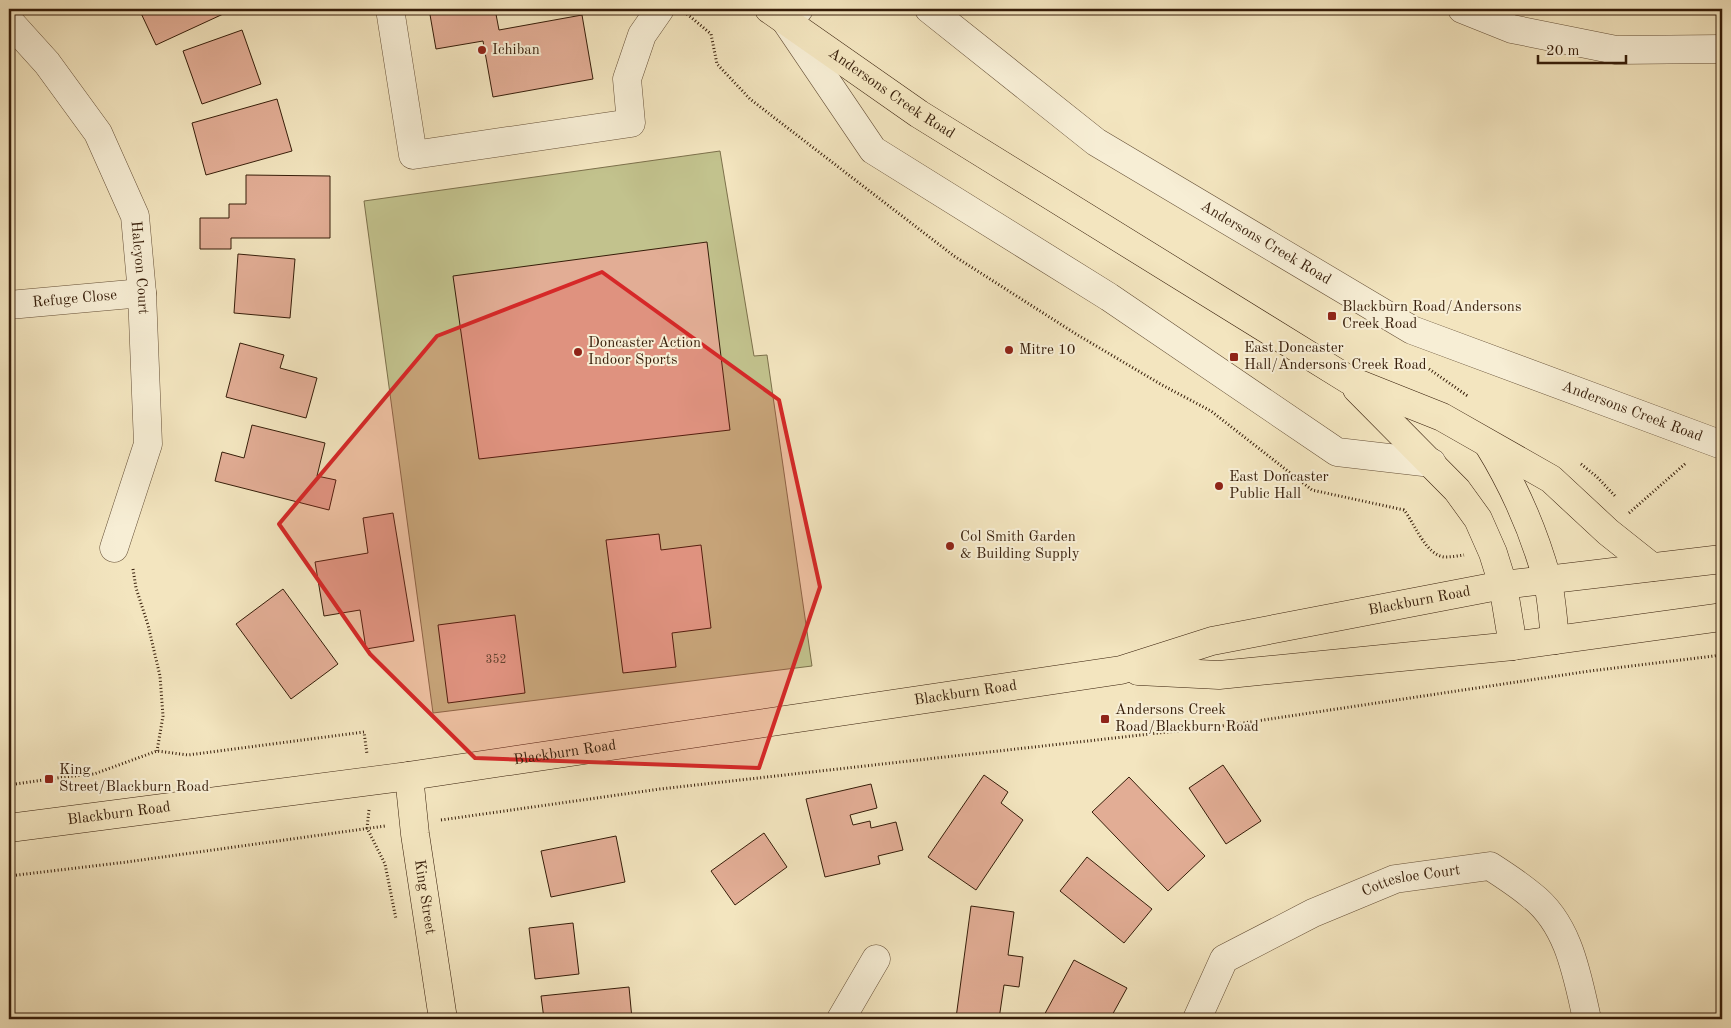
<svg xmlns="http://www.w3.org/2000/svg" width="1731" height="1028" font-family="'Old Standard TT',serif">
	<rect width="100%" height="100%" fill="#f3e5bf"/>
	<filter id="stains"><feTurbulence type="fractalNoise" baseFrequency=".004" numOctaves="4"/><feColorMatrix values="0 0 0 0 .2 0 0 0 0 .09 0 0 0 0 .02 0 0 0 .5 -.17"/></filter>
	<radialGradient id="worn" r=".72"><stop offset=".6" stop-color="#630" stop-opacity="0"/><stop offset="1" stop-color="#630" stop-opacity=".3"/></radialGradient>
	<polygon fill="#c2c28d" stroke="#7c704b" points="720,151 754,356 767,355 812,666 433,713 364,201"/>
	<g fill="#e2ad95" stroke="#361d09">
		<polygon points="139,9 234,9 156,45"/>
		<polygon points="429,9 495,9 499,30 582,15 593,79 493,97 483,41 436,49"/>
		<polygon points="242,30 261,84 202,104 183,51"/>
		<polygon points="277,99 292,151 206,175 192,123"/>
		<polygon points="246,175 330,176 330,238 231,238 231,249 200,249 200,218 229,218 229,204 246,204"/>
		<polygon points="707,242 730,430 479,459 453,276"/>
		<polygon points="238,254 295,259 290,318 234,313"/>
		<polygon points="240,343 284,355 280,368 317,378 306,418 226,397"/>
		<polygon points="252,425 325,443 317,476 336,480 329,510 215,481 222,452 244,458"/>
		<polygon points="393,513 414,641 366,649 360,610 324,616 315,562 368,553 363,518"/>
		<polygon points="659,534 661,550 701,545 711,628 672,633 676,667 623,673 606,540"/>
		<polygon points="283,589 338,664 291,699 236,624"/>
		<polygon points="515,615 525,693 448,703 438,625"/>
		<polygon points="1223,765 1261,821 1226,844 1189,788"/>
		<polygon points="984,775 1008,792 1001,803 1023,820 976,890 928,857"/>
		<polygon points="1129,777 1205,856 1168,891 1092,812"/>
		<polygon points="871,784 877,808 850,815 853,825 870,821 871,828 896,822 903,850 878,856 880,864 825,877 806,799"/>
		<polygon points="764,833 787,867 735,905 711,871"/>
		<polygon points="616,836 625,882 551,897 541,851"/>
		<polygon points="1087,857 1152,909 1124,943 1060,891"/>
		<polygon points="971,906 1014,912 1008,955 1023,957 1019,987 1004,985 999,1019 956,1018"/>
		<polygon points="573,923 579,974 535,979 529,928"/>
		<polygon points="1074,960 1127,988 1110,1019 1042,1019"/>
		<polygon points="629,987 632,1019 544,1019 541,996"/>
	</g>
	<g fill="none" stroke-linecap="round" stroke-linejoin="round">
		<g stroke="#654f36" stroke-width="29">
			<g id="minor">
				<polyline points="390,9 413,155 631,123 627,79 642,35 660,9"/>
				<polyline points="799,9 787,23 873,150 1109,297 1337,452 1432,463"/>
				<path id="s1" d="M929,9L1096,142L1412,330L1722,445"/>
				<polyline points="1462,9 1512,29 1616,50 1722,49"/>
				<path id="s2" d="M9,21L47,63L98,133L135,216L142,293L148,444L114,548"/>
				<path id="s3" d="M9,305L142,293"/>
				<polyline points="841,1019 876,959"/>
				<path id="s4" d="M1197,1019L1224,959L1313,913L1395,879L1490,866C1504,875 1518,884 1531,895C1569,924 1577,975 1587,1019"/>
			</g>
		</g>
		<g stroke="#361d09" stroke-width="29">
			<g id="major">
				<path id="s5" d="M769,9L919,114L1349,380L1442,417L1551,479L1608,532L1652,567"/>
				<polyline points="1357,389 1457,490 1478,519 1493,553 1503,585 1513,646"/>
				<path d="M1488,444C1514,486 1534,532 1547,579C1552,598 1553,620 1555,640"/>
				<polyline points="1138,671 1219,675 1513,646 1722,617"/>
				<path id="s6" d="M409,776L415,834L443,1019"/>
				<path id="s7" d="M9,828L409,776L1121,670L1212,641L1503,585L1722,559"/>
			</g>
		</g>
		<g stroke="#361d09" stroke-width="3" stroke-dasharray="1 2.5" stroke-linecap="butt">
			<path d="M687,14L711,34L717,64L750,99L954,256L1076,334L1162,385L1211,411L1312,490L1404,510C1415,524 1425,554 1444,557C1451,557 1458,556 1464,555"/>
			<polyline points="1429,369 1469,397"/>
			<polyline points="1581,464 1597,477 1616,497"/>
			<polyline points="1629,513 1686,463"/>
			<polyline points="133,569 136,588 148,625 160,676 163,716 157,751"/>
			<polyline points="9,785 64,777 94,774 157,751 188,755 364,732 367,754"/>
			<polyline points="369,810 367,828 385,864 396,919"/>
			<polyline points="441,820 660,789 1230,725 1590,671 1722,655"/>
			<polyline points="9,876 127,862 385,826"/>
		</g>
		<use href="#minor" stroke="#f7eed5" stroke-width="28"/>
		<use href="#major" stroke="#f3e5bf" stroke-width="28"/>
	</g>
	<path fill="#d62828" fill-opacity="0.2" stroke="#d62828" stroke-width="4" stroke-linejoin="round" d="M602,272L779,400L820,587L759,768L475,758L370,654L279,524L437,336Z"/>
	<g fill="#8f2418" stroke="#f7eed5" stroke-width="2">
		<circle cx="482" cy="50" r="5"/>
		<rect x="1327" y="311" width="10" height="10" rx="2.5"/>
		<circle cx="1009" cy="350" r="5"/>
		<circle cx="578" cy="352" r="5"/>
		<rect x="1229" y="352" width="10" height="10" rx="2.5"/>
		<circle cx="1219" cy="486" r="5"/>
		<circle cx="950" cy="546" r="5"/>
		<rect x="1100" y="714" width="10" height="10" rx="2.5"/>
		<rect x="44" y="774" width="10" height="10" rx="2.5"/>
	</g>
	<g text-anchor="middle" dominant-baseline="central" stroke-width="4" stroke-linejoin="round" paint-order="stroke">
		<g font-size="12" fill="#61412c">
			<text x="496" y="660">352</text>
		</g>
		<g font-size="15" fill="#361d09" stroke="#f7eed5" text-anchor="start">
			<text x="492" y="50">Ichiban</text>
			<text x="1342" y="307">Blackburn Road/Andersons<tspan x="1342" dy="17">Creek Road</tspan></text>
			<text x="588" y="343">Doncaster Action<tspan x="588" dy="17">Indoor Sports</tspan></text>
			<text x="1244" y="348">East Doncaster<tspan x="1244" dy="17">Hall/Andersons Creek Road</tspan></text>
			<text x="1019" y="350">Mitre 10</text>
			<text x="1229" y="477">East Doncaster<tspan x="1229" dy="17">Public Hall</tspan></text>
			<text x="960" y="537">Col Smith Garden<tspan x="960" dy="17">&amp; Building Supply</tspan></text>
			<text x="1115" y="710">Andersons Creek<tspan x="1115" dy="17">Road/Blackburn Road</tspan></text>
			<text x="59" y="770">King<tspan x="59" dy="17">Street/Blackburn Road</tspan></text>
		</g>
		<g font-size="15" fill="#361d09" stroke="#f7eed5">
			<text stroke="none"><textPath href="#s5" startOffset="149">Andersons Creek Road</textPath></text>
			<text stroke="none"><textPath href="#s1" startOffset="411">Andersons Creek Road</textPath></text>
			<text stroke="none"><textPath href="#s2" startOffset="286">Halcyon Court</textPath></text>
			<text stroke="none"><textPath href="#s3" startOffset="66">Refuge Close</textPath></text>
			<text stroke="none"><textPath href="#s1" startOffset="816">Andersons Creek Road</textPath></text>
			<text stroke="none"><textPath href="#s7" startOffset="1430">Blackburn Road</textPath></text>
			<text stroke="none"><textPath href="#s7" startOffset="966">Blackburn Road</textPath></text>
			<text stroke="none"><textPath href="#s7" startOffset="561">Blackburn Road</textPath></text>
			<text stroke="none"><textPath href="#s7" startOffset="111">Blackburn Road</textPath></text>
			<text stroke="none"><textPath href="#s4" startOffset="270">Cottesloe Court</textPath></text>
			<text stroke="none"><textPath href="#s6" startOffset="122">King Street</textPath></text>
		</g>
	</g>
	<rect width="1731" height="1028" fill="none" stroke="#f3e5bf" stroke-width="30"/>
	<rect x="10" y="10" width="1711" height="1008" fill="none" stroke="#361d09" stroke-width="2.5"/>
	<rect x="15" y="15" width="1701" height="998" fill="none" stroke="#361d09"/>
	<path d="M1538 55v8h88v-8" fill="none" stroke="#361d09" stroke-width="2.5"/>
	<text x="1546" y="55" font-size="15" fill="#361d09" stroke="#f7eed5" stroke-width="4" paint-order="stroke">20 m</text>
	<rect width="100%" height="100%" filter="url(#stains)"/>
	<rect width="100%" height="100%" fill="url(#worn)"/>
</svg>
